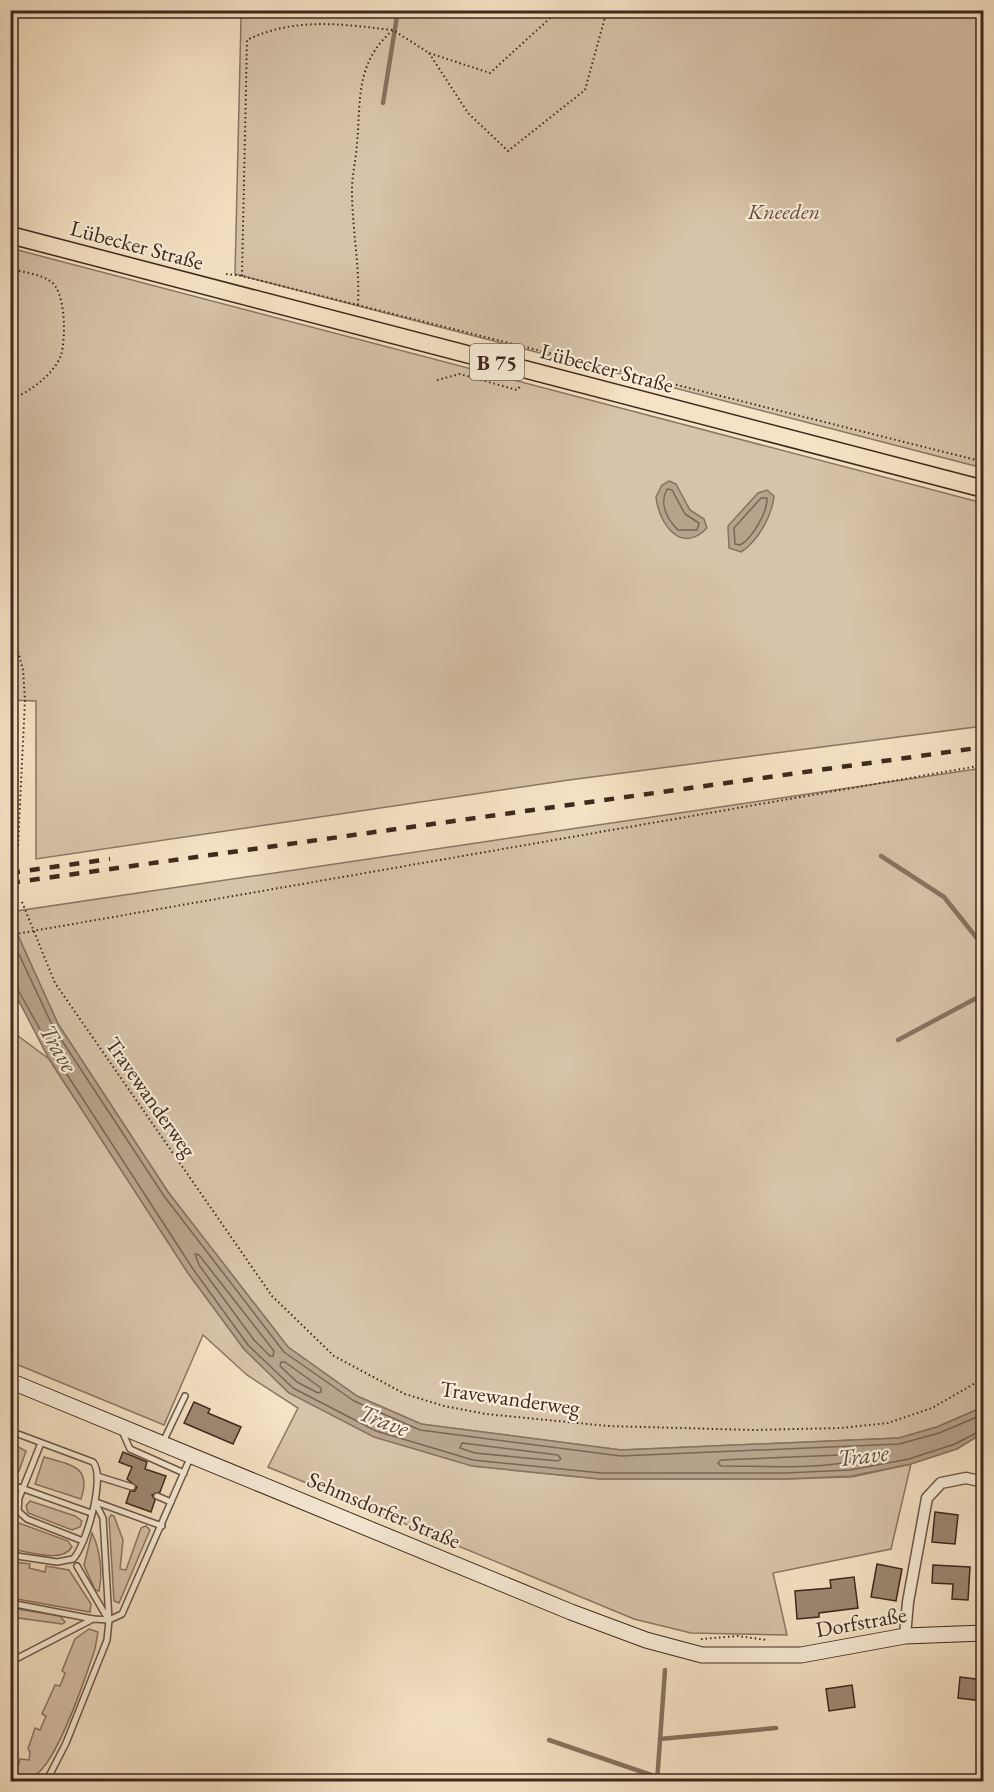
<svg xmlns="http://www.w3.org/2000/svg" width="994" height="1792" font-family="'EB Garamond',serif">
	<rect width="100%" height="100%" fill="#f6e3c5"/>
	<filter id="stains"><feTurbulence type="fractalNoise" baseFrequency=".00333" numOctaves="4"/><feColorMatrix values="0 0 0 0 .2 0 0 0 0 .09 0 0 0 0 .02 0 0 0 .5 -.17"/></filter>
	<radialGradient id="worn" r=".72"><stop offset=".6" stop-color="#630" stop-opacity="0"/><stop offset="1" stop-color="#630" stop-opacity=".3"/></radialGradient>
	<g fill="#d7c3a9" stroke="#8a7664" stroke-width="1.5">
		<polygon points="239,11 983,11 983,468 235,274 241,19"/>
		<polygon points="10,248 983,503 983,726 569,780 36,859 36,701 10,700"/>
		<polygon points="983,768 983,1407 937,1427 899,1438 621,1450 421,1424 357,1396 288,1347 168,1192 58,1024 11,920 10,912"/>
		<polygon points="10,1019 17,1035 49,1059 188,1273 244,1349 289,1393 472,1466 600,1479 785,1479 852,1477 911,1464 891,1549 773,1573 787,1635 691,1633 634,1619 268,1467 298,1408 247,1375 203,1335 164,1425 11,1362"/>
		<polygon points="11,1443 26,1451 19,1471 14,1476 11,1475"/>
		<path d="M44,1457C71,1465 92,1466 81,1499L35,1484Z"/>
		<polygon points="30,1501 75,1516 82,1521 80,1527 72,1530 28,1513 26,1506"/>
		<path d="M11,1515L16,1522L68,1541L72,1547C62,1564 27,1551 11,1549Z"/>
		<polygon points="111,1515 114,1516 123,1540 120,1569 126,1570 141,1528 146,1526 150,1530 119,1603 114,1601 109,1518"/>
		<path d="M92,1533C100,1549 103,1573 99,1591L95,1590L84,1565Z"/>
		<polygon points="14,1562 30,1564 29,1568 45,1572 46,1566 69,1570 91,1604 90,1612 11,1598 11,1566"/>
		<polygon points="11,1608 60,1616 65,1622 62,1624 11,1617"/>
		<path d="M89,1629L98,1632L95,1649C85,1679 60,1754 38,1773C30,1780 20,1779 11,1780V1763L19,1764L20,1759L29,1760L30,1752L28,1749L35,1728L40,1730L46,1716L42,1714L55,1685L60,1686L65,1673L62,1671L75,1639Z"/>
	</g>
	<g fill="#b7a38c" stroke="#877260" stroke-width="1.5">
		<path d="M669,481L676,484L690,510L704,519L707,528C681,555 659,524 656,497L662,485Z"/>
		<path d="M767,490L774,496C772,516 758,541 741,552L729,548L728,526L758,493Z"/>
		<polygon points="11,920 58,1024 168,1192 288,1347 357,1396 421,1424 621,1450 899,1438 937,1427 983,1407 983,1433 957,1449 911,1464 851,1476 785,1479 600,1479 472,1466 374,1437 289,1393 244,1349 188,1273 49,1059 11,986"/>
	</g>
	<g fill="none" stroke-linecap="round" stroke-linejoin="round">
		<g stroke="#7a6655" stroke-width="1.5">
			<path d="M667,489L672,490L685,514L699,523L697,530H678C667,519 659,504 667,489Z"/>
			<path d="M761,498H767C768,511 752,539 740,545L735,544L734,528Z"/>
			<polyline points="10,935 53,1027 164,1196 284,1352 354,1401 420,1430 621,1456 899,1444 939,1433 984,1414"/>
			<polyline points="10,987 18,990 55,1056 193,1269 248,1345 293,1388 376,1431 473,1460 601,1473 785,1473 850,1470 909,1459 955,1444 984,1429"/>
			<polygon points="195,1254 199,1255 274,1351 273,1356 270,1356 254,1340 199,1265"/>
			<polygon points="285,1362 321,1388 321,1392 318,1393 297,1382 280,1366 281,1362"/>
			<polygon points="462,1443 558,1455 561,1459 558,1461 475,1453 460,1448"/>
			<path d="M863,1454L866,1456L865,1459C819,1470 768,1466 721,1466L718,1463L721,1460Z"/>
		</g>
		<g stroke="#877260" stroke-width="4.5">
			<polyline points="383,103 398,10"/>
			<polyline points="881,856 944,897 984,947"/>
			<polyline points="898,1040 984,994"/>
			<polyline points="660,1739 776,1728"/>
			<polyline points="549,1740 657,1777"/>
			<polyline points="657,1782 665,1670"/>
		</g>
	</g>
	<g fill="#9e8975" stroke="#3e281e" stroke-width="1.5">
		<polygon points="194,1402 210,1409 208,1413 241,1427 233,1444 184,1423"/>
		<polygon points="123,1452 147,1462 145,1469 166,1476 160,1492 152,1495 155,1500 151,1512 126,1503 130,1491 135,1491 137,1487 127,1479 132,1467 119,1462"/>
		<polygon points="935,1512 958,1515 955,1544 932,1542"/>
		<polygon points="877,1564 902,1569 896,1601 871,1597"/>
		<polygon points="933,1565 970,1567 968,1600 952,1599 953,1584 932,1583"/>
		<polygon points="854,1577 858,1608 819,1613 819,1617 797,1619 795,1591 831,1588 830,1580"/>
		<polygon points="960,1677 984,1680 982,1701 958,1698"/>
		<polygon points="852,1685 855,1707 829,1711 826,1689"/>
	</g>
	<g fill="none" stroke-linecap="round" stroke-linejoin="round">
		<g stroke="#6c5748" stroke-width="8">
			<g id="service">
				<path d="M10,1431L93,1462C106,1477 86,1546 73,1559L57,1562L10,1555"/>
				<polyline points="122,1431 130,1449 184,1473"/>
				<polyline points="163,1442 185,1396"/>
				<polyline points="41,1443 19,1498 18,1511 27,1519 83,1541"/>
				<polyline points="97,1476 132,1487"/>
				<polyline points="10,1484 91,1513"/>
				<polyline points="157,1496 171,1502"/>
				<polyline points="96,1502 162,1526"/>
				<polyline points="77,1566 108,1619"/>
				<polyline points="10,1603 93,1619"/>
				<polyline points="10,1662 93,1619 109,1620 122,1614 191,1456"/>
				<polyline points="46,1782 66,1743 107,1640 109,1620 103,1518 95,1502"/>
			</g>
		</g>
		<g stroke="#6c5748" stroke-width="13">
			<polyline id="minor" points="905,1636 908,1602 927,1498 941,1483 966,1478 984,1482"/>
		</g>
		<g stroke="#3e281e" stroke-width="17">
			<polyline id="secondary" points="10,1381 571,1612 646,1640 702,1655 801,1655 905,1636 984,1633"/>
		</g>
		<g stroke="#3e281e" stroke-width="19">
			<polyline id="primary" points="10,235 984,489"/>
		</g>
		<g stroke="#3e281e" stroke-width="2" stroke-dasharray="1.5 3" stroke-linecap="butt">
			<polyline points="429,53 468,113 508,151 585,90 607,10"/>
			<path d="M10,269C23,272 40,274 50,281C66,290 66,339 61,355C54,375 29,392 10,400"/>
			<polyline points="226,274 242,276 984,462"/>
			<path d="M242,276L247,40C294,17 342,24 392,30"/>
			<path d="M358,305C360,266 352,229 352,190C352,174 356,160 357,144C361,99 355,63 393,30L429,53L490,73L559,10"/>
			<polyline points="437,380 460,374 517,390 521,385"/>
			<polyline points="10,621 23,670 25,700 18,846"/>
			<polyline points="22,902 55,983 272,1296 334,1356 405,1394 444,1406 486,1414 608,1426 753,1430 841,1428 888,1423 932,1408 984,1378"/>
			<polyline points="10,935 984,765"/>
			<polyline points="701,1639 738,1636 767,1640"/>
		</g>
		<use href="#service" stroke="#f9edd9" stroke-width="5"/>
		<use href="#minor" stroke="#f9edd9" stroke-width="10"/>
		<use href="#secondary" stroke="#f9edd9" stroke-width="15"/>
		<use href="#primary" stroke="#f6e3c5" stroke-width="16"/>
		<g stroke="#3e281e" stroke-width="4.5" stroke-dasharray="10 10" stroke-linecap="butt">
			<polyline points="10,873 110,859"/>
			<polyline points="10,883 984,747"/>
		</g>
	</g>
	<g text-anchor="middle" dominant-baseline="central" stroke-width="4.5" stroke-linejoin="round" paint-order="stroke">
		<rect fill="#f9edd9" stroke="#766356" stroke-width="1.5" x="470" y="344" width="54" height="36" rx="4.5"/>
		<g font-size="21" font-weight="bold" fill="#3e281e">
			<text x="497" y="362">B 75</text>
		</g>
		<g font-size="22" font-style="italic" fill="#644f41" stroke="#f9edd9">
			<text x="784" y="211">Kneeden</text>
		</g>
		<g font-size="22" fill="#3e281e" stroke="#f9edd9">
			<text transform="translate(137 245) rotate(15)">Lübecker Straße</text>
			<text transform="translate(607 368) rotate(15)">Lübecker Straße</text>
			<text transform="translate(151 1097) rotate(55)">Travewanderweg</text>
			<text transform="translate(510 1398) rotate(8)">Travewanderweg</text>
			<text transform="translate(384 1510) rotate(23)">Sehmsdorfer Straße</text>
			<text transform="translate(861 1622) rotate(-10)">Dorfstraße</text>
		</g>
		<g font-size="24" font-style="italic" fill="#624d3f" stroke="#f9edd9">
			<text transform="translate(59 1048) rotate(60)">Trave</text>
			<text transform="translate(384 1420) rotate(21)">Trave</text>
			<text transform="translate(863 1455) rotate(-7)">Trave</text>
		</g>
	</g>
	<rect width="994" height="1792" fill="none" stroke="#f6e3c5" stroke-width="36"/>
	<rect x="12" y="12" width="970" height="1768" fill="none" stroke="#3e281e" stroke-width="3"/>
	<rect x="18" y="18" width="958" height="1756" fill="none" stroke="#3e281e" stroke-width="1.5"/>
	<rect width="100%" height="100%" filter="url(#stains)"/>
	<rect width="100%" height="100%" fill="url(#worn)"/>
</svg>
